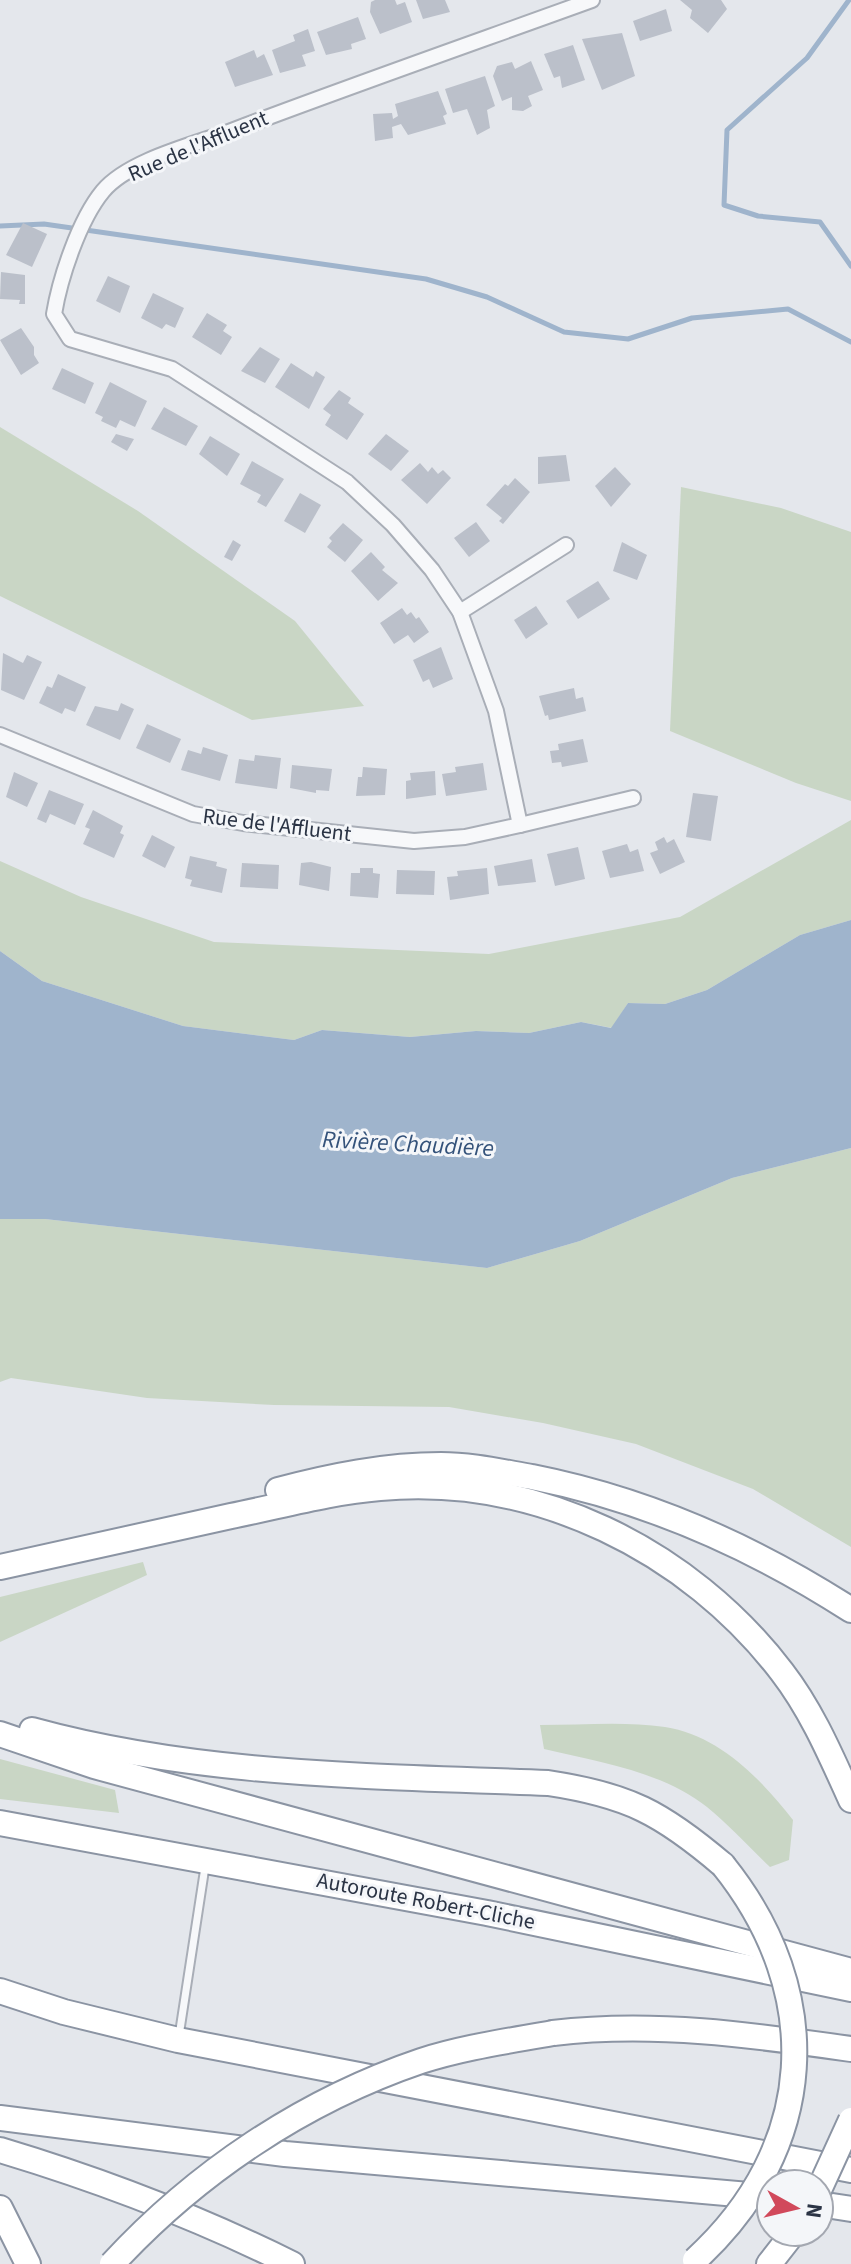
<svg xmlns="http://www.w3.org/2000/svg" width="851" height="2264" font-family="'Source Sans 3',sans-serif">
	<rect width="100%" height="100%" fill="#e4e7ec"/>
	<g fill="#c9d6c5">
		<polygon points="0,427 138,511 295,621 364,706 252,720 0,596"/>
		<polygon points="681,487 781,508 851,532 851,801 796,783 670,731"/>
		<polygon points="851,820 851,920 800,935 707,990 665,1004 628,1003 612,1028 581,1022 529,1033 476,1031 410,1037 322,1030 294,1040 183,1026 42,981 0,951 0,861 81,897 214,942 489,954 680,917"/>
		<polygon points="851,1148 851,1547 753,1489 636,1444 543,1423 449,1407 274,1405 147,1398 11,1378 0,1382 0,1219 45,1219 487,1268 580,1241 732,1178"/>
		<polygon points="143,1562 147,1575 0,1642 0,1597"/>
		<path d="M540,1725C581,1725 625,1721 665,1727C719,1735 762,1780 793,1820L789,1860L770,1867C749,1847 729,1825 707,1807C661,1771 599,1762 544,1749Z"/>
		<polygon points="0,1759 115,1790 119,1813 0,1799"/>
	</g>
	<polygon fill="#9fb4cc" points="851,920 851,1148 732,1178 580,1241 487,1268 45,1219 0,1219 0,951 42,981 183,1026 294,1040 322,1030 410,1037 476,1031 529,1033 581,1022 611,1028 628,1003 665,1004 707,990 800,935"/>
	<g fill="none" stroke-linecap="round" stroke-linejoin="round">
		<g stroke="#9fb4cc" stroke-width="5">
			<polyline points="849,0 807,58 727,130 724,205 758,216 820,222 851,266"/>
			<polyline points="0,226 44,224 426,279 487,297 564,332 628,339 692,318 788,309 851,342"/>
		</g>
	</g>
	<g fill="#bbc0ca">
		<polygon points="375,0 395,0 397,5 405,2 412,22 380,34 370,12 371,2"/>
		<polygon points="416,0 445,0 450,12 423,19"/>
		<polygon points="680,0 721,0 727,9 708,33 690,18 692,10"/>
		<polygon points="666,9 672,31 640,41 633,21"/>
		<polygon points="358,17 366,39 351,44 352,49 326,55 317,32"/>
		<polygon points="308,29 315,51 302,55 306,66 280,73 272,50 295,41 293,35"/>
		<polygon points="622,33 635,76 602,90 582,39"/>
		<polygon points="573,45 585,80 562,88 560,76 554,78 544,54"/>
		<polygon points="254,50 257,58 264,54 273,75 235,87 225,62"/>
		<polygon points="531,61 543,90 528,96 532,106 523,111 512,110 512,97 502,101 493,76 497,66 512,62 515,69"/>
		<polygon points="485,76 495,106 487,110 490,128 477,135 467,109 453,113 445,89"/>
		<polygon points="438,91 447,114 443,116 446,124 408,135 401,124 392,127 393,138 375,141 373,114 392,113 393,119 398,116 395,104"/>
		<polygon points="23,223 47,234 32,267 6,255"/>
		<polygon points="1,272 25,275 25,304 19,304 20,300 0,299"/>
		<polygon points="108,276 130,286 120,313 96,301"/>
		<polygon points="153,293 184,308 175,328 166,324 162,329 141,318"/>
		<polygon points="207,313 227,325 223,331 232,337 221,355 192,337"/>
		<polygon points="21,328 34,347 34,355 39,363 21,375 0,340"/>
		<polygon points="260,347 280,359 265,383 241,371"/>
		<polygon points="291,363 313,377 316,371 325,377 309,409 275,387"/>
		<polygon points="62,368 94,383 85,404 52,389"/>
		<polygon points="110,382 147,401 135,427 120,420 116,428 101,421 103,417 95,413"/>
		<polygon points="339,390 351,398 348,403 364,414 347,440 325,425 331,415 323,409"/>
		<polygon points="164,407 198,426 186,446 151,429"/>
		<polygon points="116,434 134,439 127,451 111,442"/>
		<polygon points="386,434 409,451 391,471 368,454"/>
		<polygon points="210,436 240,454 227,476 199,454"/>
		<polygon points="566,455 570,481 538,484 538,457"/>
		<polygon points="252,461 284,479 266,507 257,502 261,495 240,484"/>
		<polygon points="420,463 428,472 432,467 438,474 443,470 451,478 427,504 401,480"/>
		<polygon points="615,467 631,484 611,507 595,486"/>
		<polygon points="515,478 530,492 503,524 499,521 502,518 486,505 505,484 508,486"/>
		<polygon points="300,493 321,505 305,533 284,521"/>
		<polygon points="476,522 490,541 469,557 454,538"/>
		<polygon points="343,523 363,540 345,562 327,547 332,541 329,538"/>
		<polygon points="233,540 241,545 232,561 224,557"/>
		<polygon points="622,542 647,555 637,580 613,571"/>
		<polygon points="371,552 385,567 382,570 398,583 378,601 351,571"/>
		<polygon points="598,581 610,599 578,619 566,601"/>
		<polygon points="536,606 548,624 526,639 514,620"/>
		<polygon points="402,608 407,615 411,612 416,619 419,617 429,632 414,643 408,635 394,644 380,623"/>
		<polygon points="441,647 453,679 433,688 429,679 423,682 413,660"/>
		<polygon points="3,653 23,663 27,655 42,662 24,700 1,690"/>
		<polygon points="58,674 86,687 75,712 65,708 62,714 39,703 47,686 52,688"/>
		<polygon points="574,688 576,699 583,697 586,711 549,720 548,715 545,716 539,696"/>
		<polygon points="121,703 134,709 120,740 86,725 95,706 118,711"/>
		<polygon points="147,724 181,739 170,763 136,748"/>
		<polygon points="583,739 588,762 562,767 561,762 552,763 550,751 559,750 558,744"/>
		<polygon points="203,747 228,755 220,781 181,770 188,750 201,754"/>
		<polygon points="255,755 281,758 277,789 235,783 239,759 254,761"/>
		<polygon points="483,763 487,790 446,796 442,774 456,772 455,767"/>
		<polygon points="292,765 332,769 329,791 316,790 316,793 290,788"/>
		<polygon points="363,767 387,769 385,795 356,796 358,777 362,777"/>
		<polygon points="435,771 436,795 406,799 406,781 411,780 410,773"/>
		<polygon points="14,772 38,783 27,807 6,797"/>
		<polygon points="49,790 84,804 75,825 50,814 46,823 37,819"/>
		<polygon points="693,793 718,796 711,841 686,837"/>
		<polygon points="93,810 123,826 120,833 124,835 114,858 83,844 90,829 85,827"/>
		<polygon points="152,835 175,847 165,868 142,856"/>
		<polygon points="664,837 667,843 674,839 685,862 660,874 650,853 658,850 655,842"/>
		<polygon points="627,844 630,852 638,849 644,871 610,878 602,851"/>
		<polygon points="578,847 585,879 555,886 547,854"/>
		<polygon points="190,856 217,862 216,866 227,869 222,893 190,886 192,880 185,878"/>
		<polygon points="532,859 536,882 498,886 494,866"/>
		<polygon points="311,862 331,867 329,891 299,885 301,863"/>
		<polygon points="242,863 279,865 278,889 240,887"/>
		<polygon points="360,868 373,868 373,873 380,874 378,898 350,896 351,873 360,873"/>
		<polygon points="487,868 489,894 450,900 447,877 458,876 457,871"/>
		<polygon points="397,870 435,871 434,895 396,894"/>
	</g>
	<g fill="none" stroke-linecap="round" stroke-linejoin="round">
		<g stroke="#a9aeb7" stroke-width="11">
			<polyline id="lane" points="179,2036 205,1867"/>
		</g>
		<g stroke="#a9aeb7" stroke-width="18">
			<g id="street">
				<polyline points="460,612 566,545"/>
				<path d="M0,735L193,814L243,823L414,841L465,837L520,825L496,711L460,612L432,570L393,525L347,482L172,369L70,339L54,314C60,278 79,220 103,191C129,160 196,144 234,130C353,85 473,43 592,0"/>
				<polyline points="520,825 633,798"/>
			</g>
		</g>
		<g stroke="#8b94a3" stroke-width="28">
			<g id="highway">
				<path d="M278,1490C331,1476 385,1465 441,1465C471,1465 502,1472 532,1477C648,1500 752,1546 851,1610"/>
				<path d="M0,1567C77,1550 154,1533 231,1516C281,1506 330,1492 380,1488C536,1474 689,1550 782,1672C812,1711 831,1756 851,1800"/>
				<path d="M32,1730C199,1776 376,1776 548,1783C628,1795 662,1813 723,1865"/>
				<polyline points="0,1734 94,1766 851,1971"/>
				<polyline points="0,1823 487,1913 851,1989"/>
				<polyline points="0,1991 64,2012 178,2040 851,2170"/>
				<path d="M553,2033C653,2021 752,2035 851,2049"/>
				<polyline points="0,2118 285,2154 771,2197"/>
				<path d="M0,2150C100,2180 199,2218 292,2264"/>
				<polyline points="819,2204 851,2209"/>
				<polyline points="0,2208 28,2264"/>
				<polyline points="769,2264 794,2232"/>
			</g>
		</g>
		<use href="#lane" stroke="#f7f8fa" stroke-width="7"/>
		<use href="#street" stroke="#f7f8fa" stroke-width="14"/>
		<use href="#highway" stroke="#fff" stroke-width="24"/>
		<g stroke="#8b94a3" stroke-width="28" stroke-linecap="butt">
			<g id="highway-bridge">
				<polyline points="819,2190 851,2120"/>
				<path d="M695,2260C818,2148 826,1993 723,1865"/>
				<path d="M112,2264C196,2173 303,2101 421,2061C464,2047 509,2041 553,2033"/>
			</g>
		</g>
		<use href="#highway-bridge" stroke="#fff" stroke-width="24"/>
	</g>
	<g text-anchor="middle" dominant-baseline="central" stroke-width="6" stroke-linejoin="round" paint-order="stroke">
		<g font-size="22" fill="#2b3445" stroke="#f4f6f9">
			<text transform="translate(198 146) rotate(-23)">Rue de l'Affluent</text>
			<text transform="translate(277 825) rotate(7)">Rue de l'Affluent</text>
			<text transform="translate(426 1901) rotate(11)">Autoroute Robert-Cliche</text>
		</g>
		<g font-size="24" font-style="italic" fill="#34527a" stroke="#f4f6f9">
			<text transform="translate(408 1144) rotate(3)">Rivière Chaudière</text>
		</g>
	</g>
	<g transform="translate(795 2208) rotate(98)"><circle r="38" fill="#f4f6f9" stroke="#a4a8b1" stroke-width="2"/>
	<path d="M0-6L14 30L0 20L-14 30Z" fill="#d1495b"/>
	<text y="-12" font-size="22" font-weight="bold" text-anchor="middle" fill="#2b3445">N</text>
	</g>
</svg>
